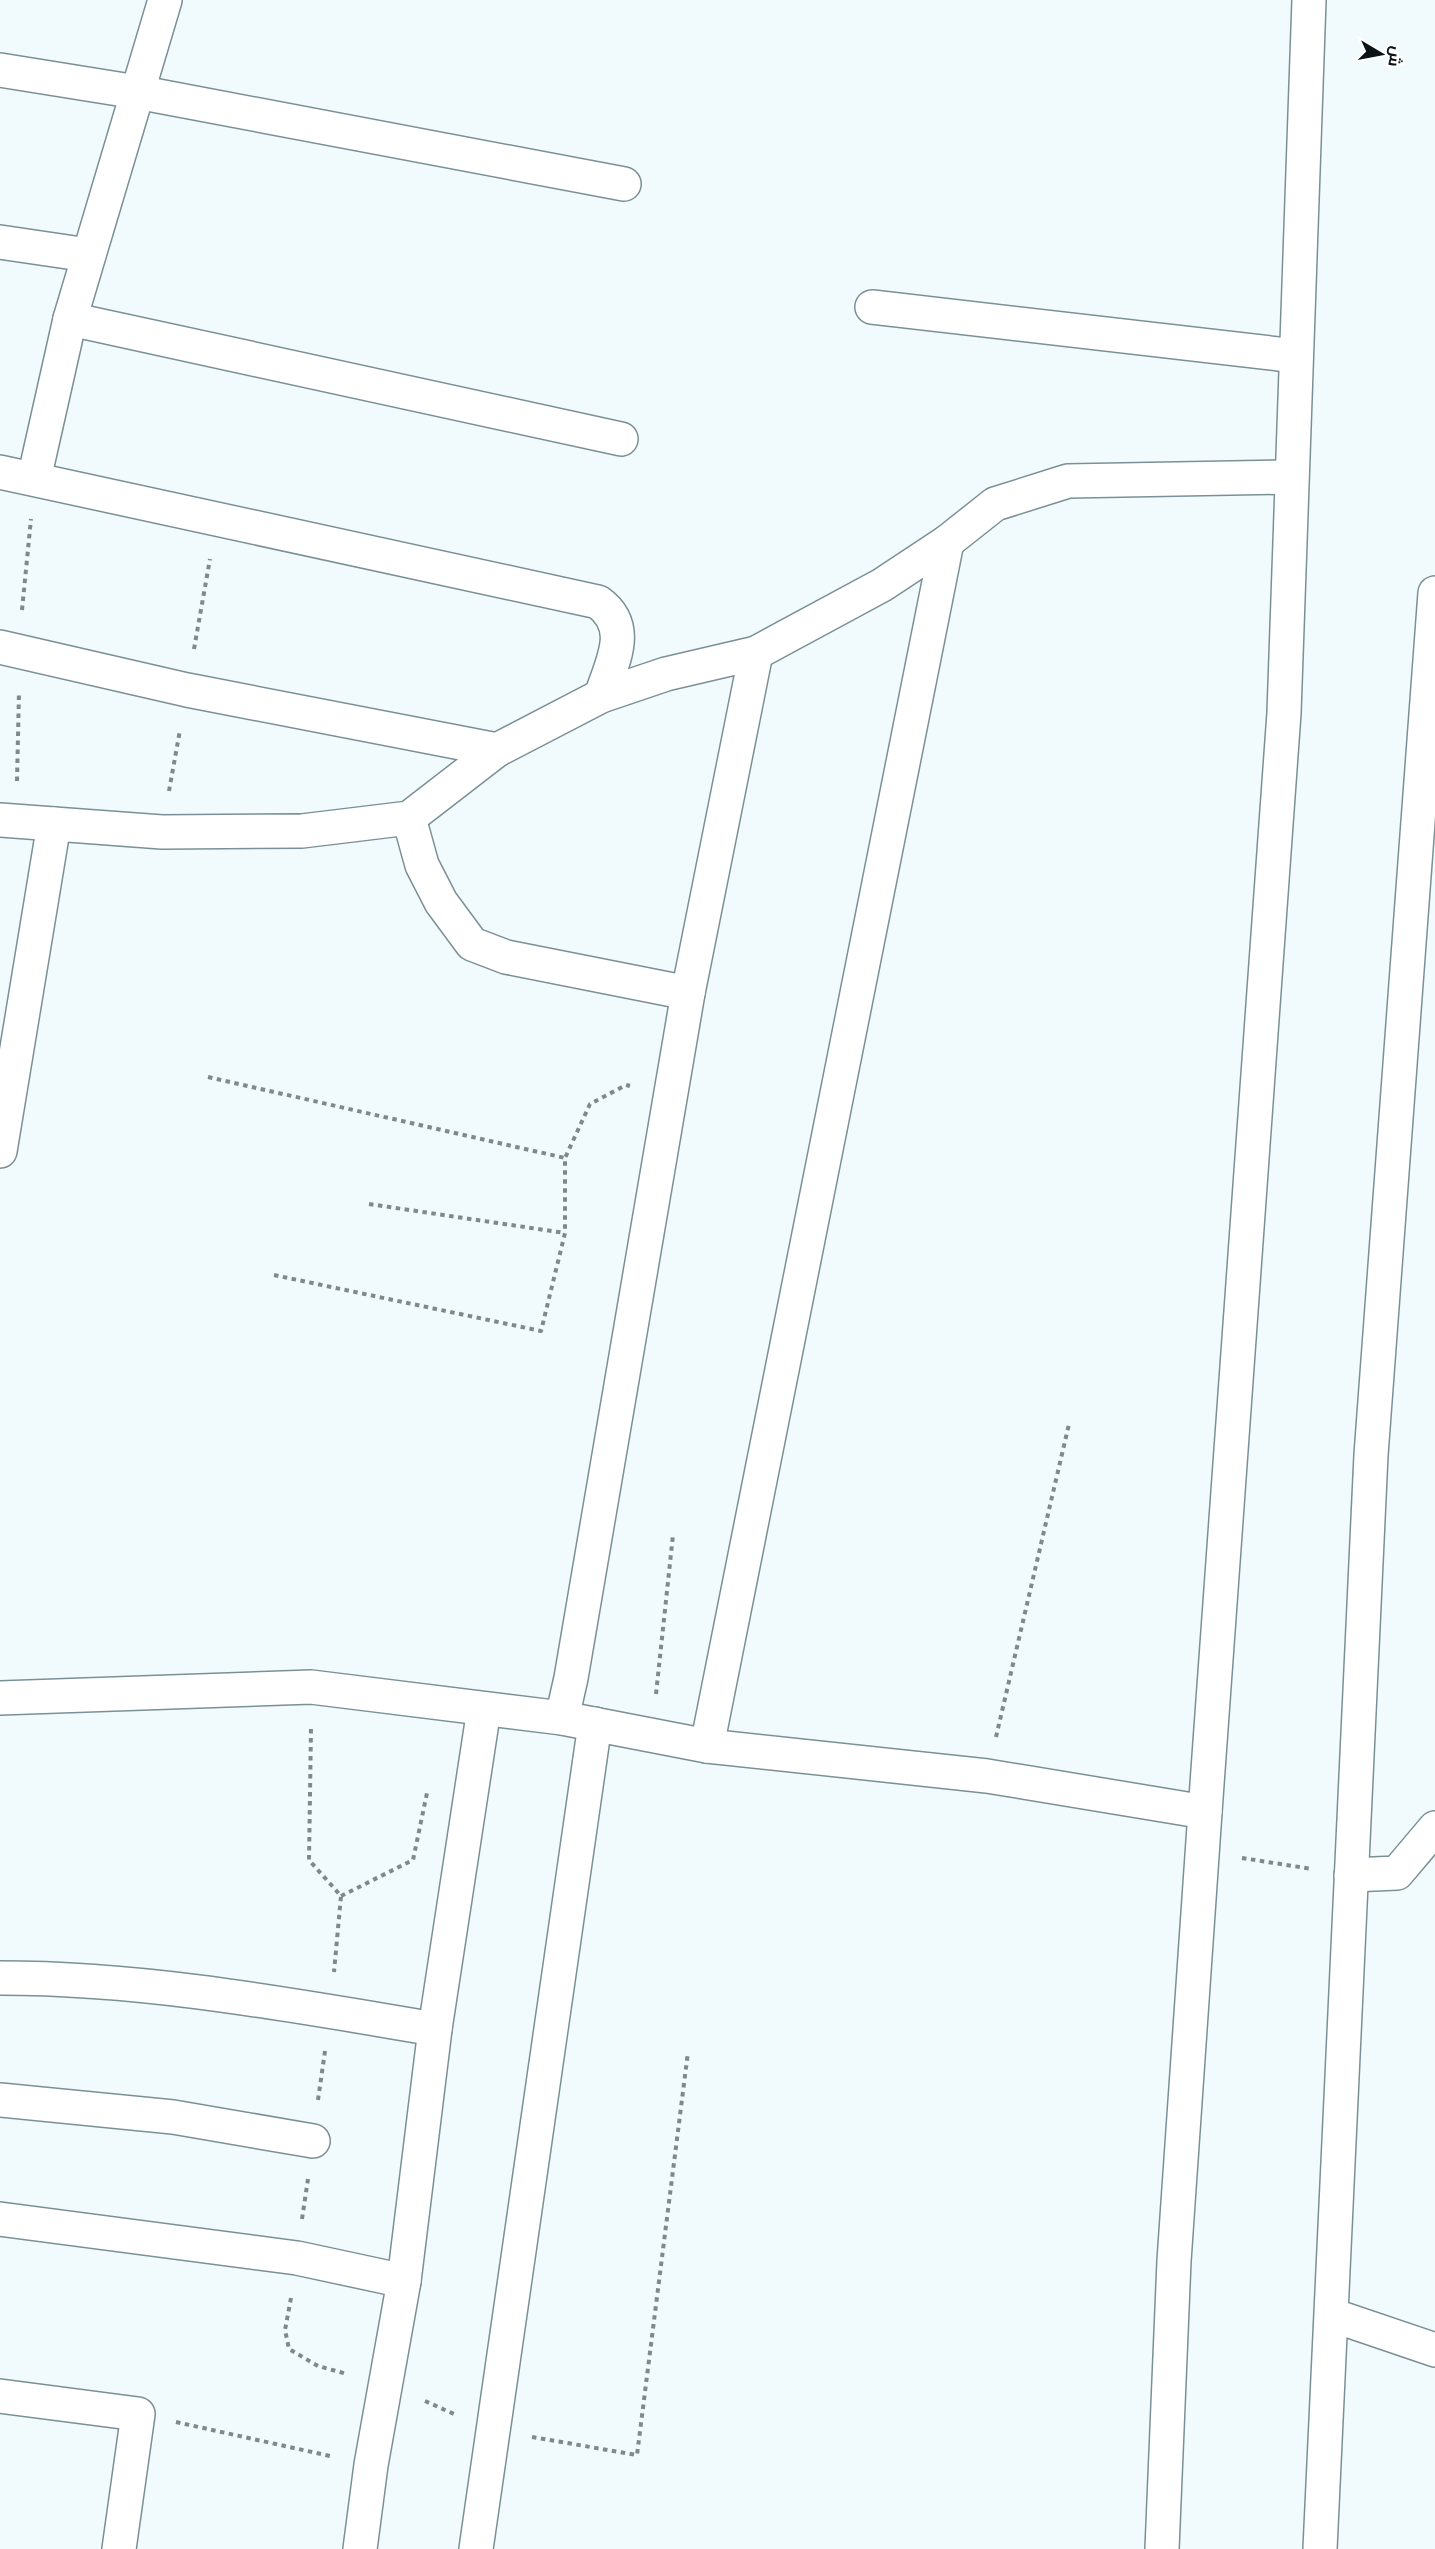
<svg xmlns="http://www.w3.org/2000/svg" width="1435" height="2549" font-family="'Fira Sans Condensed',Cairo,sans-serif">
	<rect width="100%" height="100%" fill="#f1fbfd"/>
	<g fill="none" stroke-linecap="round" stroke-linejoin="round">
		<g stroke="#7a9096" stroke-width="36">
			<g id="minor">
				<polyline points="0,70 137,92 624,184"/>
				<polyline points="0,242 88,255"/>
				<polyline points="872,307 1296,356"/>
				<polyline points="70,319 621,439"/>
				<path d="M0,472L598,602C633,627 612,662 601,696"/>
				<polyline points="34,479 70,319 165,0"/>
				<polyline points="0,647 187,690 497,750"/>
				<polyline points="409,818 422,865 441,902 472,944 506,957 688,993"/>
				<polyline points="0,820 162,832 302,831 409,818 497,750 601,696 666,674 756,653 882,585 947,542 995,504 1068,481 1291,477"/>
				<polyline points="0,1151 54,824"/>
				<polyline points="0,1698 311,1687 562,1718 707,1746 987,1776 1205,1812 1174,2261 1162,2549"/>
				<polyline points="562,1718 571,1678 688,993 756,653"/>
				<polyline points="707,1746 947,542"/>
				<polyline points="1205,1812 1284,713 1309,0"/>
				<polyline points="1351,1875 1397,1873 1435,1828"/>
				<path d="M0,1978C146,1978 291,2005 435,2029"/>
				<polyline points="0,2100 173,2117 313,2141"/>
				<polyline points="0,2219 297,2258 404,2281"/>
				<polyline points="1332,2315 1435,2350"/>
				<polyline points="0,2396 138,2414 119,2549"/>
				<polyline points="360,2549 371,2465 404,2281 435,2029 484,1709"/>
				<polyline points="476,2549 595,1724"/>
				<polyline points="1320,2549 1371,1455 1435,593"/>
			</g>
		</g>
		<g stroke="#7f888a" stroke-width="4" stroke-dasharray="4.5 4.5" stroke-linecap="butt">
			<polyline points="22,610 31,519"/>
			<polyline points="194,649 210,559"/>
			<polyline points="17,781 19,692"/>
			<polyline points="169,791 180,730"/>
			<polyline points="208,1077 565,1158"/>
			<polyline points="369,1204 565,1233"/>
			<polyline points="274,1275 541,1331 565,1233 565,1158 590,1104 626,1085 630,1086"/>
			<polyline points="656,1694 673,1535"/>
			<polyline points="311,1729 309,1860 341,1896 334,1972"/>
			<polyline points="996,1737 1069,1424"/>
			<polyline points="1242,1858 1312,1869"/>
			<polyline points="341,1896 413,1860 427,1793"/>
			<polyline points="318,2100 325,2051"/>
			<polyline points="302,2219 308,2179"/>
			<polyline points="291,2298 285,2330 289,2349 318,2366 347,2374"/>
			<polyline points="425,2401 454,2414"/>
			<polyline points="176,2422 330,2456"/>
			<polyline points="532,2437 637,2455 688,2052"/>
		</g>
		<use href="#minor" stroke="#fff" stroke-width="33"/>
	</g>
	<g transform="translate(1381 54) rotate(100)" stroke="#ffffff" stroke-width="4.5" paint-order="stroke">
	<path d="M0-4.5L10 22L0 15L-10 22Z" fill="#0b1315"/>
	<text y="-9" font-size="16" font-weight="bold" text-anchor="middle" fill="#0b1315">ش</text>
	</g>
</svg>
